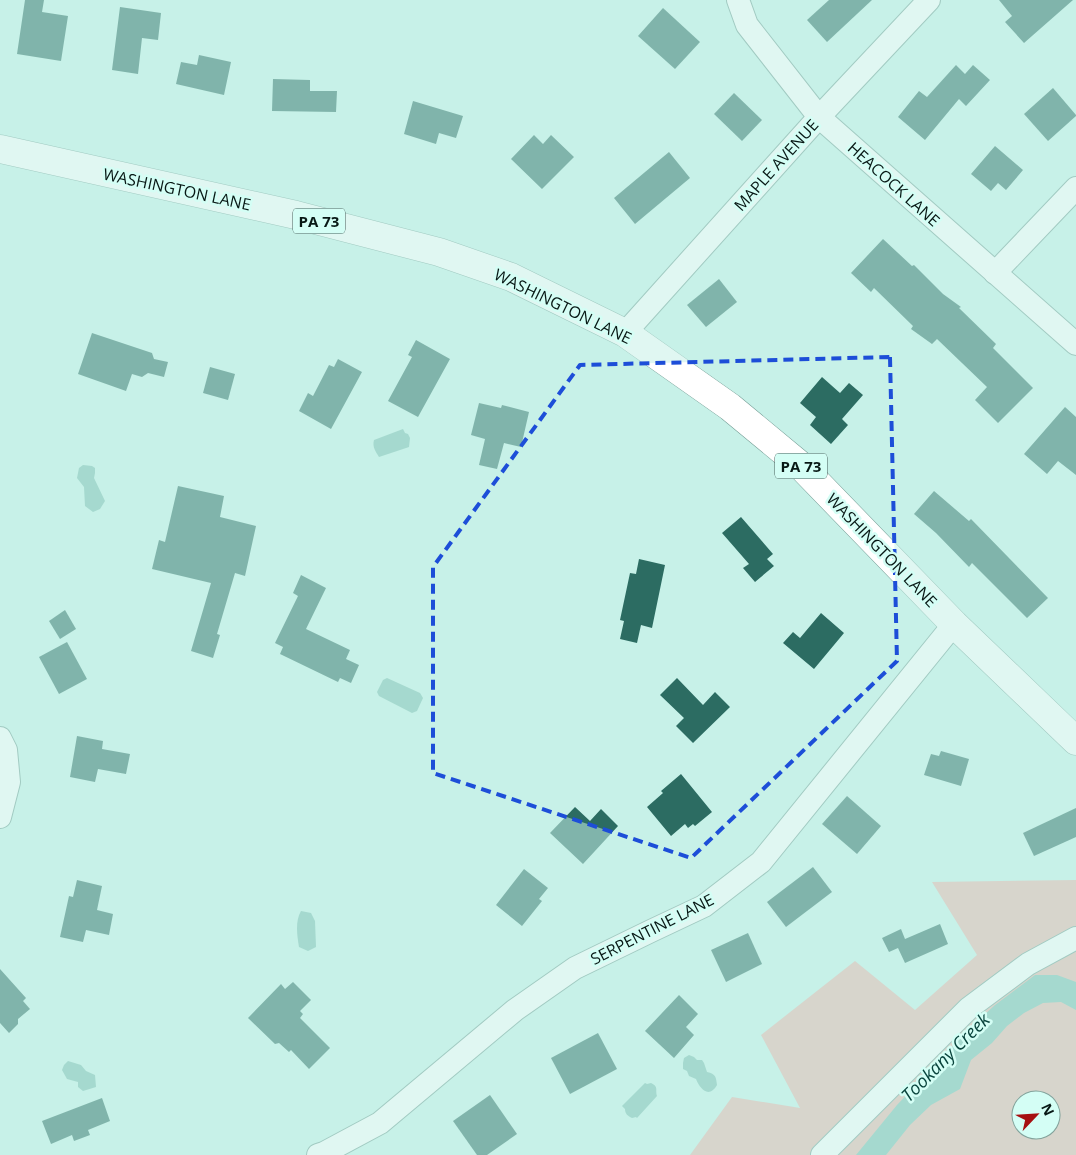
<svg xmlns="http://www.w3.org/2000/svg" width="1076" height="1155" font-family="'Open Sans',sans-serif">
	<rect width="100%" height="100%" fill="#c7f1e8"/>
	<path fill="#eab4ac" fill-rule="evenodd" d="M1076,880V1155H690L732,1097L800,1108L761,1035L855,961L915,1010L977,955L932,882ZM1021,1100H1051V1130H1021Z"/>
	<g fill="#7dbdb1">
		<path d="M403,429L405,433L408,434L410,438L409,447L379,457C376,452 372,447 374,440Z"/>
		<polygon points="83,465 92,466 95,468 95,473 94,478 105,501 100,509 93,512 85,506 84,487 77,478 79,468"/>
		<polygon points="387,678 420,693 423,698 417,711 412,713 379,696 377,692 383,680"/>
		<path d="M301,911L311,913L315,921L316,947L308,951L299,947C297,935 295,921 301,911Z"/>
		<polygon points="1035,975 1057,975 1076,982 1076,1010 1061,1002 1043,1003 1024,1013 1007,1026 992,1043 971,1060 960,1089 931,1105 910,1125 886,1155 856,1155 897,1105 973,1025 995,1005"/>
		<path d="M689,1055L694,1057L697,1060H702L704,1063L707,1072C716,1074 716,1077 717,1085C709,1099 700,1089 696,1079L689,1076L687,1071L683,1069V1063L684,1058Z"/>
		<polygon points="68,1061 81,1065 86,1071 95,1075 96,1087 83,1091 78,1087 78,1082 67,1079 62,1070 64,1065"/>
		<path d="M645,1083L647,1084L651,1083C659,1087 655,1089 657,1096L637,1118L636,1117L632,1118C628,1116 625,1114 625,1109L622,1106Z"/>
	</g>
	<g fill="#2c6c62">
		<polygon points="25,0 44,0 42,12 68,16 61,61 17,54"/>
		<polygon points="829,0 872,0 827,42 807,20"/>
		<polygon points="999,0 1073,0 1024,43 1005,22 1012,16"/>
		<polygon points="120,7 161,13 158,40 142,38 138,74 112,70"/>
		<polygon points="663,8 700,42 675,69 638,36"/>
		<polygon points="199,55 231,62 224,95 176,84 181,62 197,65"/>
		<polygon points="956,65 965,74 973,65 990,80 966,106 959,99 925,140 898,117 919,91 927,97"/>
		<polygon points="273,79 310,80 310,91 337,91 336,112 272,111"/>
		<polygon points="1053,88 1076,115 1076,116 1048,141 1024,114"/>
		<polygon points="734,93 762,120 742,141 714,114"/>
		<polygon points="413,101 463,116 456,138 439,133 436,144 404,134"/>
		<polygon points="534,135 543,144 551,135 574,157 542,189 511,159"/>
		<polygon points="995,146 1023,170 1006,190 998,183 991,191 971,174"/>
		<polygon points="669,152 690,178 635,224 614,198"/>
		<polygon points="883,239 912,266 914,265 943,294 961,307 959,308 996,344 993,348 1033,388 998,423 975,400 987,387 937,339 932,344 911,329 913,326 874,288 871,292 851,273"/>
		<polygon points="719,279 737,302 706,327 687,305"/>
		<polygon points="92,333 152,353 154,359 168,362 164,377 148,373 142,377 132,374 126,391 78,374"/>
		<polygon points="416,340 450,359 418,417 388,401 412,357 408,355"/>
		<polygon points="338,359 362,372 331,429 299,411 308,393 313,396 329,365 334,367"/>
		<polygon points="210,367 235,374 228,400 203,393"/>
		<polygon points="822,377 840,393 849,383 863,395 842,419 848,425 831,444 810,425 816,417 800,403"/>
		<polygon points="479,403 501,408 502,405 529,412 521,447 504,443 497,469 479,465 485,439 471,435"/>
		<polygon points="1065,407 1076,417 1076,475 1058,461 1047,474 1024,454"/>
		<polygon points="178,486 224,496 220,517 256,526 245,576 235,573 217,634 220,635 213,658 191,651 211,583 152,569 159,540 165,542"/>
		<polygon points="934,491 969,521 971,519 1048,598 1027,618 972,563 969,567 936,533 914,514"/>
		<polygon points="741,517 773,554 767,559 774,566 755,582 743,568 749,564 722,533"/>
		<polygon points="639,559 665,565 652,628 641,625 637,643 620,639 624,621 620,620 630,573 636,574"/>
		<polygon points="301,575 326,588 306,629 350,650 346,659 359,665 351,683 340,678 338,682 280,654 283,647 275,643 298,596 293,593"/>
		<polygon points="65,610 76,629 60,639 49,621"/>
		<polygon points="821,613 844,633 814,669 783,643 793,632 800,638"/>
		<polygon points="67,642 87,679 59,694 39,657"/>
		<polygon points="677,678 703,705 715,692 730,707 693,743 676,726 684,718 660,695"/>
		<polygon points="77,736 103,741 102,749 130,754 126,774 98,769 95,782 70,777"/>
		<polygon points="941,751 969,759 961,786 924,775 931,754 939,756"/>
		<polygon points="681,774 712,812 695,826 693,824 688,828 685,824 671,836 647,807 663,793 661,791"/>
		<polygon points="847,796 881,826 857,854 822,824"/>
		<polygon points="575,807 590,821 601,809 618,826 583,864 550,833"/>
		<polygon points="1076,808 1076,837 1034,856 1023,833"/>
		<polygon points="813,867 832,892 786,927 767,902"/>
		<polygon points="524,869 548,888 539,899 542,901 522,926 496,905"/>
		<polygon points="77,880 102,886 97,910 113,914 109,935 86,930 83,942 60,937 69,896 73,897"/>
		<polygon points="940,924 948,944 905,963 898,948 889,952 882,938 901,929 905,939"/>
		<polygon points="748,933 762,964 726,982 711,950"/>
		<polygon points="0,969 26,998 23,1001 30,1009 18,1019 18,1024 9,1033 0,1023"/>
		<polygon points="293,982 311,1000 300,1011 303,1014 300,1018 330,1048 309,1069 291,1050 289,1052 279,1043 275,1044 248,1018 281,984 285,989"/>
		<polygon points="679,995 698,1014 686,1027 694,1035 674,1058 645,1031"/>
		<polygon points="598,1033 617,1069 570,1094 551,1058"/>
		<polygon points="490,1095 517,1134 487,1155 477,1155 453,1121"/>
		<polygon points="102,1098 110,1121 88,1130 90,1135 74,1141 72,1135 51,1144 42,1121"/>
	</g>
	<g fill="none" stroke-linecap="round" stroke-linejoin="round">
		<g stroke="#759d95" stroke-width="24">
			<g id="street">
				<polyline points="738,0 747,25 819,117 1076,344"/>
				<polyline points="995,273 1076,188"/>
				<polyline points="625,333 819,117 929,0"/>
				<polyline points="0,738 6,750 9,782 0,817"/>
				<polyline points="318,1155 324,1153 380,1123 515,1010 575,968 651,931 704,906 761,862 954,624"/>
				<polyline points="822,1155 969,1008 1028,964 1076,938"/>
			</g>
		</g>
		<g stroke="#759d95" stroke-width="29">
			<polyline id="primary" points="0,149 296,215 439,252 511,277 625,333 730,407 800,465 954,624 1076,741"/>
		</g>
		<use href="#street" stroke="#fff" stroke-width="22"/>
		<use href="#primary" stroke="#fff" stroke-width="28"/>
	</g>
	<path d="M0 0H1076V1155H0ZM890,357L897,661L691,858L433,773V567L580,365Z" fill="#c7f1e8" fill-opacity=".55" fill-rule="evenodd"/>
	<path fill="none" stroke="#1d4ed8" stroke-width="4" stroke-dasharray="10 6" stroke-linejoin="round" d="M890,357L897,661L691,858L433,773V567L580,365Z"/>
	<g text-anchor="middle" dominant-baseline="central" stroke-width="5" stroke-linejoin="round" paint-order="stroke">
		<g fill="#d4fef5" stroke="#455d58" stroke-width="1">
			<rect x="293" y="208.5" width="52" height="25" rx="4"/>
			<rect x="775" y="453.5" width="52" height="25" rx="4"/>
		</g>
		<g font-size="15" font-weight="bold" fill="#081815">
			<text x="319" y="221">PA 73</text>
			<text x="801" y="466">PA 73</text>
		</g>
		<g font-size="16" fill="#081815" stroke="#d4fef5">
			<text transform="translate(776 165) rotate(-48)">MAPLE AVENUE</text>
			<text transform="translate(894 184) rotate(42)">HEACOCK LANE</text>
			<text transform="translate(177 189) rotate(12)">WASHINGTON LANE</text>
			<text transform="translate(563 306) rotate(26)">WASHINGTON LANE</text>
			<text transform="translate(882 550) rotate(46)">WASHINGTON LANE</text>
			<text transform="translate(652 929) rotate(-27)">SERPENTINE LANE</text>
		</g>
		<g font-size="18" font-style="italic" fill="#0a443d" stroke="#d4fef5">
			<text transform="translate(945 1057) rotate(-45)">Tookany Creek</text>
		</g>
	</g>
	<g transform="translate(1036 1115) rotate(65)"><circle r="24" fill="#d4fef5" stroke="#82a29b"/>
	<path d="M0-4L9 19L0 12L-9 19Z" fill="#a61012"/>
	<text y="-8" font-size="14" font-weight="bold" text-anchor="middle" fill="#081815">N</text>
	</g>
</svg>
